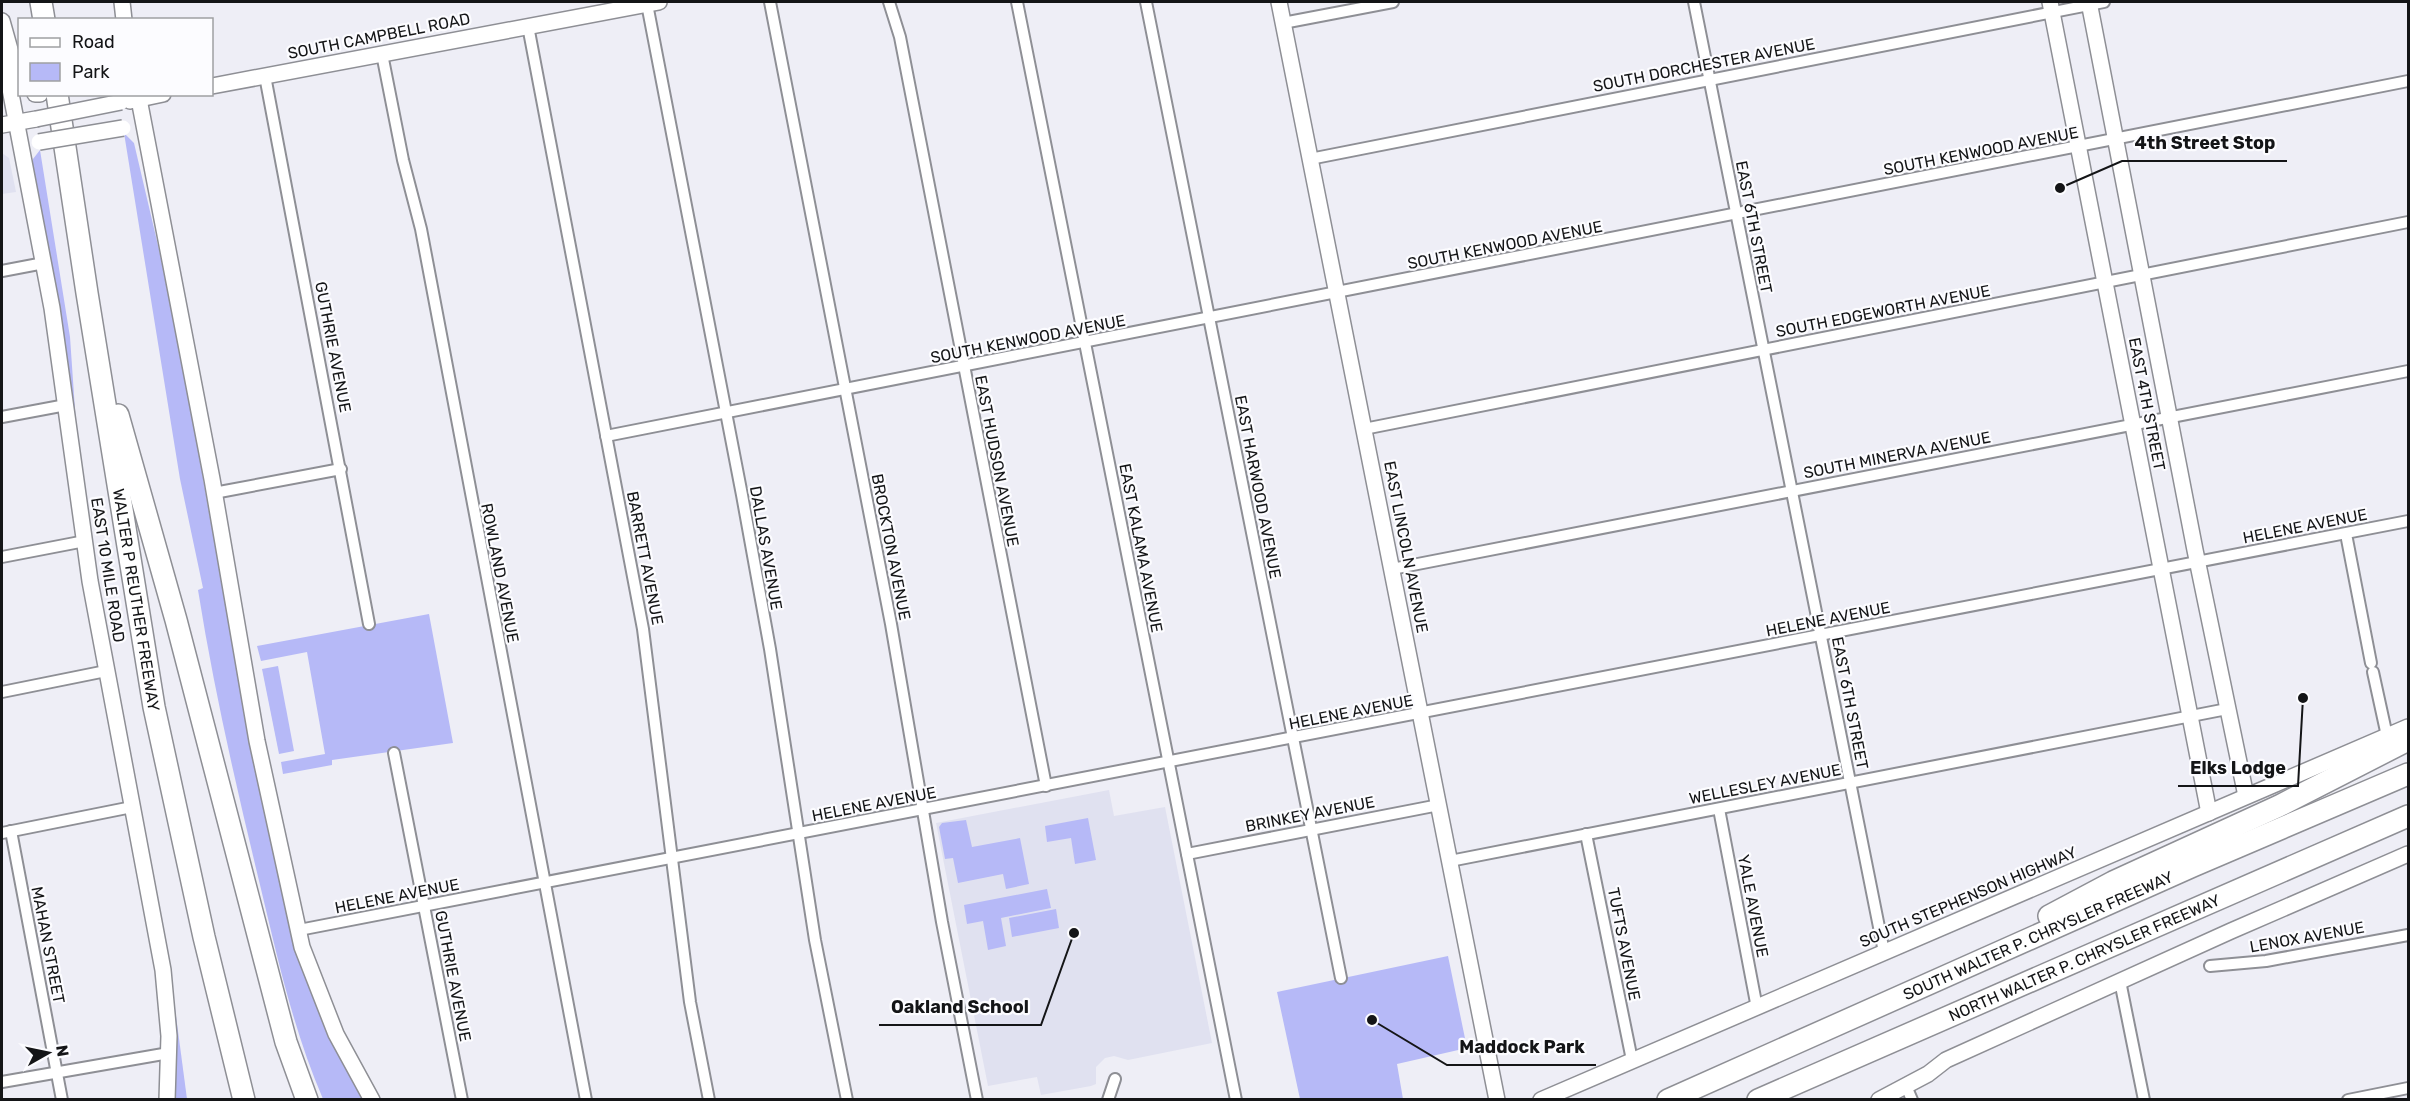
<svg xmlns="http://www.w3.org/2000/svg" width="2410" height="1101" font-family="Rubik,sans-serif">
	<rect width="100%" height="100%" fill="#eeeef6"/>
	<g fill="#e0e1f0">
		<polygon points="2,153 9,158 16,192 2,194"/>
		<polygon points="1109,790 1114,816 1165,807 1212,1043 1128,1060 1114,1056 1105,1058 1096,1067 1096,1084 1091,1086 1041,1095 1037,1077 988,1086 936,823"/>
	</g>
	<g fill="#b6b9f7">
		<path d="M124,133L134,143L160,254L191,411L250,741L297,956L320,1015L348,1073L365,1099H323C294,1032 278,960 261,889C237,790 214,691 198,590L203,588L180,479Z"/>
		<polygon points="40,150 70,337 76,424 65,341 32,167 33,159"/>
		<polygon points="429,614 453,743 332,760 332,765 283,774 281,762 325,754 307,652 261,661 257,646"/>
		<polygon points="278,666 294,751 279,754 262,669"/>
		<polygon points="1088,818 1096,860 1075,864 1071,838 1047,842 1045,826"/>
		<polygon points="966,820 972,847 1020,838 1029,884 1006,889 1003,874 958,883 953,858 945,859 939,827 942,823"/>
		<polygon points="1047,889 1051,908 1001,918 1006,946 988,950 983,921 967,924 964,905"/>
		<polygon points="1056,909 1059,928 1012,937 1009,918"/>
		<polygon points="1448,956 1467,1048 1397,1064 1403,1099 1300,1099 1277,992"/>
		<polygon points="174,1001 187,1099 173,1100"/>
	</g>
	<g fill="none" stroke-linecap="round" stroke-linejoin="round">
		<g stroke="#8e8f95" stroke-width="14">
			<g id="street">
				<polyline points="770,2 891,624 942,922 977,1100"/>
				<polyline points="889,2 900,37 1046,786"/>
				<polyline points="1017,2 1236,1100"/>
				<polyline points="1146,2 1341,978"/>
				<polyline points="1694,2 1884,952"/>
				<polyline points="647,4 742,495 770,649 815,940 847,1100"/>
				<polyline points="1283,23 1393,2"/>
				<polyline points="528,26 643,629 690,1002 709,1100"/>
				<polyline points="382,54 403,160 421,229 586,1100"/>
				<polyline points="265,76 369,624"/>
				<polyline points="1310,159 2104,2"/>
				<polyline points="2,271 44,263"/>
				<polyline points="2,417 66,405"/>
				<polyline points="1364,429 2408,222"/>
				<polyline points="606,436 2408,81"/>
				<polyline points="214,493 341,469"/>
				<polyline points="2346,534 2371,663"/>
				<polyline points="2,557 85,541"/>
				<polyline points="1392,569 2408,371"/>
				<polyline points="2373,672 2387,736"/>
				<polyline points="2,692 106,671"/>
				<polyline points="394,753 462,1100"/>
				<polyline points="1719,809 1757,1008"/>
				<polyline points="11,831 62,1100"/>
				<polyline points="2,833 132,807"/>
				<polyline points="1586,834 1632,1060"/>
				<polyline points="1187,854 1439,805"/>
				<polyline points="1450,861 2227,709"/>
				<polyline points="299,930 2408,521"/>
				<polyline points="2210,966 2266,961 2408,935"/>
				<polyline points="2120,981 2144,1100"/>
				<polyline points="2,1082 169,1053"/>
				<polyline points="1906,1086 1912,1100"/>
				<polyline points="1108,1100 1115,1079"/>
				<polyline points="2348,1100 2408,1088"/>
			</g>
		</g>
		<g stroke="#8e8f95" stroke-width="18">
			<g id="secondary">
				<polyline points="122,2 124,20"/>
				<polyline points="1279,2 1497,1100"/>
				<polyline points="2050,2 2209,813"/>
				<polyline points="2089,2 2195,550 2246,796"/>
				<polyline points="2,21 20,85"/>
				<polyline points="2,47 52,308 90,581 163,970 169,1036 167,1100"/>
				<polyline points="212,86 659,2"/>
				<polyline points="35,94 40,94"/>
				<polyline points="138,94 212,479 257,741 302,947 336,1034 372,1100"/>
				<polyline points="130,101 163,94"/>
				<polyline points="2,125 36,119"/>
				<polyline points="1541,1100 2408,727"/>
				<polyline points="1879,1100 1928,1074 1946,1060 2231,931 2408,854"/>
			</g>
		</g>
		<g stroke="#8e8f95" stroke-width="24">
			<g id="highway">
				<polyline points="41,2 44,20"/>
				<path id="s1" d="M57,94L87,293L154,707L204,937L244,1100"/>
				<polyline points="118,415 176,620 286,1042 307,1100"/>
				<polyline points="2049,916 2113,882 2279,806 2408,740"/>
				<path id="s2" d="M1668,1100L2193,866L2408,774"/>
				<path id="s3" d="M1758,1100L2408,816"/>
			</g>
		</g>
		<use href="#street" stroke="#fff" stroke-width="10"/>
		<use href="#secondary" stroke="#fff" stroke-width="15"/>
		<use href="#highway" stroke="#fff" stroke-width="21"/>
		<g stroke="#8e8f95" stroke-width="18" stroke-linecap="butt">
			<g id="secondary-bridge">
				<polyline points="36,119 121,102"/>
				<polyline points="39,142 123,128"/>
			</g>
		</g>
		<use href="#secondary-bridge" stroke="#fff" stroke-width="15"/>
	</g>
	<g text-anchor="middle" dominant-baseline="central" stroke-width="4.5" stroke-linejoin="round" paint-order="stroke">
		<g font-size="16" fill="#141517" stroke="#fcfcff">
			<text transform="translate(379 36) rotate(-11)">SOUTH CAMPBELL ROAD</text>
			<text transform="translate(1704 65) rotate(-11)">SOUTH DORCHESTER AVENUE</text>
			<text transform="translate(1981 151) rotate(-11)">SOUTH KENWOOD AVENUE</text>
			<text transform="translate(1754 227) rotate(79)">EAST 6TH STREET</text>
			<text transform="translate(1505 245) rotate(-11)">SOUTH KENWOOD AVENUE</text>
			<text transform="translate(1883 311) rotate(-11)">SOUTH EDGEWORTH AVENUE</text>
			<text transform="translate(1028 339) rotate(-11)">SOUTH KENWOOD AVENUE</text>
			<text transform="translate(333 347) rotate(79)">GUTHRIE AVENUE</text>
			<text transform="translate(2147 404) rotate(79)">EAST 4TH STREET</text>
			<text transform="translate(1897 455) rotate(-11)">SOUTH MINERVA AVENUE</text>
			<text transform="translate(997 461) rotate(79)">EAST HUDSON AVENUE</text>
			<text transform="translate(1258 487) rotate(79)">EAST HARWOOD AVENUE</text>
			<text transform="translate(2305 526) rotate(-11)">HELENE AVENUE</text>
			<text transform="translate(891 547) rotate(79)">BROCKTON AVENUE</text>
			<text transform="translate(1406 547) rotate(79)">EAST LINCOLN AVENUE</text>
			<text transform="translate(766 548) rotate(80)">DALLAS AVENUE</text>
			<text transform="translate(1141 548) rotate(79)">EAST KALAMA AVENUE</text>
			<text transform="translate(645 558) rotate(79)">BARRETT AVENUE</text>
			<text transform="translate(108 570) rotate(81)">EAST 10 MILE ROAD</text>
			<text transform="translate(500 573) rotate(79)">ROWLAND AVENUE</text>
			<text stroke="none"><textPath href="#s1" startOffset="512">WALTER P REUTHER FREEWAY</textPath></text>
			<text transform="translate(1828 619) rotate(-11)">HELENE AVENUE</text>
			<text transform="translate(1850 703) rotate(79)">EAST 6TH STREET</text>
			<text transform="translate(1351 712) rotate(-11)">HELENE AVENUE</text>
			<text transform="translate(1765 784) rotate(-11)">WELLESLEY AVENUE</text>
			<text transform="translate(874 804) rotate(-11)">HELENE AVENUE</text>
			<text transform="translate(1310 814) rotate(-11)">BRINKEY AVENUE</text>
			<text transform="translate(397 896) rotate(-11)">HELENE AVENUE</text>
			<text transform="translate(1968 897) rotate(-23)">SOUTH STEPHENSON HIGHWAY</text>
			<text transform="translate(1753 906) rotate(79)">YALE AVENUE</text>
			<text stroke="none"><textPath href="#s2" startOffset="405">SOUTH WALTER P. CHRYSLER FREEWAY</textPath></text>
			<text transform="translate(2307 937) rotate(-10)">LENOX AVENUE</text>
			<text transform="translate(1624 944) rotate(79)">TUFTS AVENUE</text>
			<text transform="translate(48 945) rotate(79)">MAHAN STREET</text>
			<text stroke="none"><textPath href="#s3" startOffset="356">NORTH WALTER P. CHRYSLER FREEWAY</textPath></text>
			<text transform="translate(453 976) rotate(79)">GUTHRIE AVENUE</text>
		</g>
	</g>
	<path fill="none" stroke="#141517" stroke-width="2" d="M2060 188L2122 161H2287M2303 698L2298 786H2178M1074 933L1041 1025H879M1372 1020L1447 1065H1596"/>
	<g fill="#141517" stroke="#fcfcff" stroke-width="2">
		<circle cx="2060" cy="188" r="6"/>
		<circle cx="2303" cy="698" r="6"/>
		<circle cx="1074" cy="933" r="6"/>
		<circle cx="1372" cy="1020" r="6"/>
	</g>
	<g font-size="18" text-anchor="middle" font-weight="bold" fill="#141517" stroke="#fcfcff" stroke-width="4.5" stroke-linejoin="round" paint-order="stroke">
		<text x="2205" y="149">4th Street Stop</text>
		<text x="2238" y="774">Elks Lodge</text>
		<text x="960" y="1013">Oakland School</text>
		<text x="1522" y="1053">Maddock Park</text>
	</g>
	<rect width="2410" height="1101" fill="none" stroke="#141517" stroke-width="6"/>
	<rect x="18" y="18" width="195" height="78" fill="#fcfcff" stroke="#9fa0a2" stroke-width="1.5"/>
	<rect x="30" y="38" width="30" height="9" fill="#ffffff" stroke="#9fa0a2" stroke-width="1.5"/>
	<text x="72" y="48" font-size="18" fill="#141517">Road</text>
	<rect x="30" y="63" width="30" height="18" fill="#b6b9f7" stroke="#9fa0a2" stroke-width="1.5"/>
	<text x="72" y="78" font-size="18" fill="#141517">Park</text>
	<g transform="translate(48 1053) rotate(81)" stroke="#fcfcff" stroke-width="4.5" paint-order="stroke">
	<path d="M0-4.5L10 22L0 15L-10 22Z" fill="#141517"/>
	<text y="-9" font-size="16" font-weight="bold" text-anchor="middle" fill="#141517">N</text>
	</g>
</svg>
